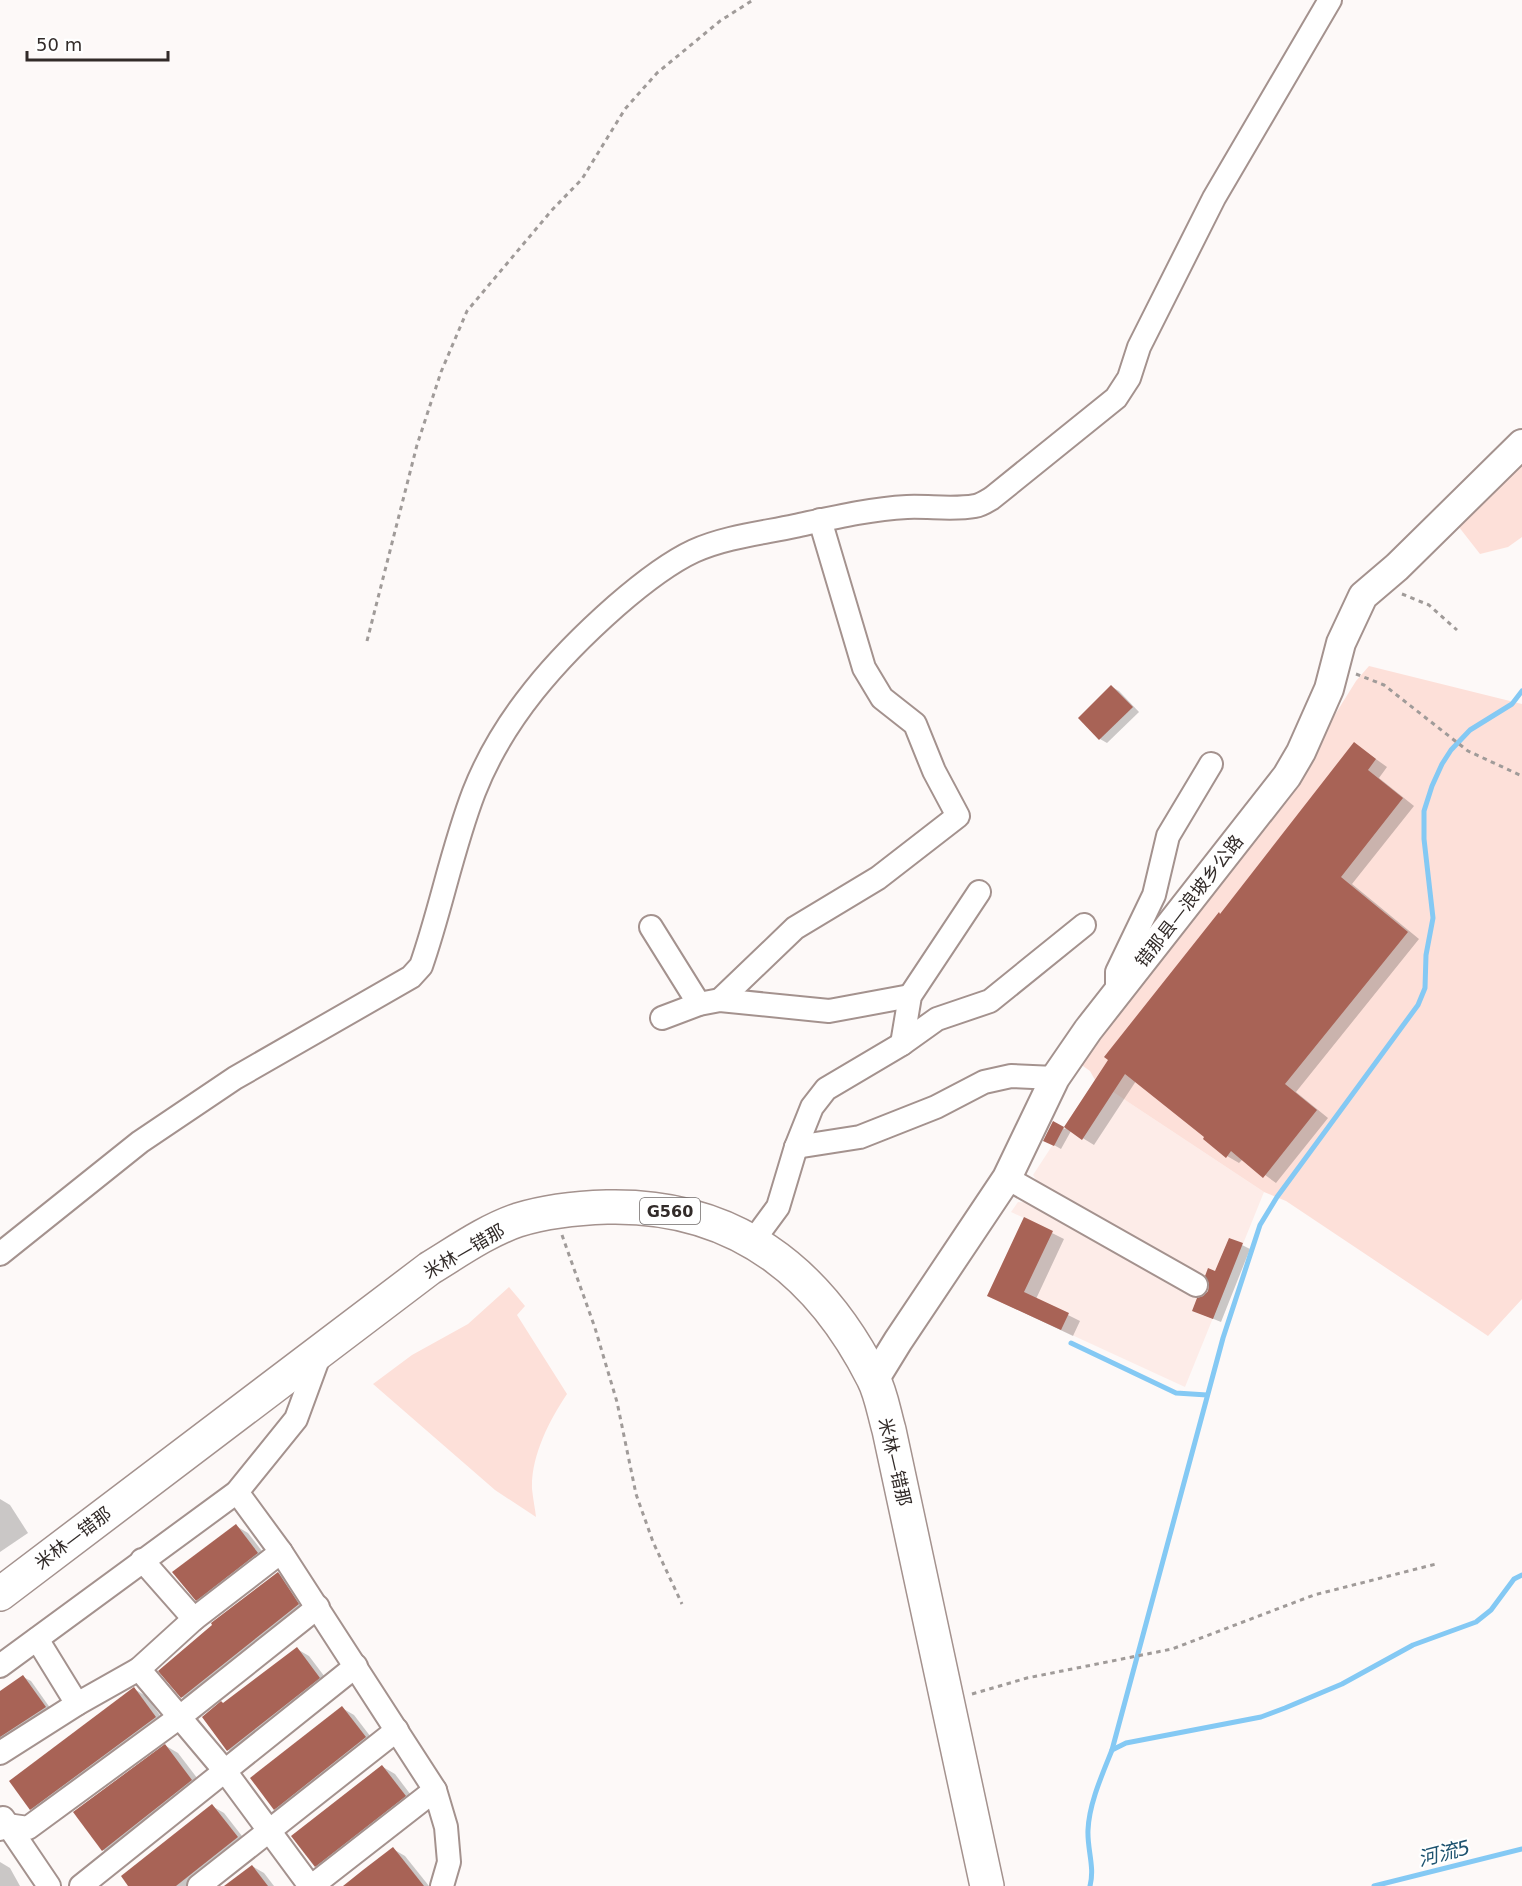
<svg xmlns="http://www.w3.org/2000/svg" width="1522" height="1886" font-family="'DejaVu Sans','Noto Sans SC',sans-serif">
	<rect width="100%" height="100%" fill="#fdf9f8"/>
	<polygon fill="#fdece8" points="1095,1080 1264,1192 1185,1387 987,1296 1024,1218 1011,1212 1018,1202 1035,1203 1042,1188 1033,1175"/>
	<g fill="#fde0d9">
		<polygon points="1522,457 1522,537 1508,547 1480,554 1455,522"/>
		<polygon points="1369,666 1522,704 1522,1299 1488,1336 1286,1201 1264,1192 1113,1092 1095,1080 1090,1071 1076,1061 1293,782 1356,681"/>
		<path d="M509,1287L525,1306L517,1315L567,1394C549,1421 531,1456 532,1489C533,1499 535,1508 536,1517L495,1490L373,1384L412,1355L468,1324Z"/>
	</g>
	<g fill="#0003">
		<polygon points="1112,687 1119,691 1139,712 1107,743 1100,739"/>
		<polygon points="1355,744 1387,767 1379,778 1414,806 1352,884 1419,939 1296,1092 1328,1118 1276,1183 1243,1159 1239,1163 1227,1156 1206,1137 1136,1081 1094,1145 1071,1131 1061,1149 1045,1140 1054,1123 1065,1129 1110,1060"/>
		<polygon points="1052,1233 1064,1239 1036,1299 1080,1321 1073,1336 1001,1302"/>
		<polygon points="1242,1245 1250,1249 1221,1322 1194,1311 1209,1292 1215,1273"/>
		<polygon points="0,1499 10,1505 28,1533 0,1552"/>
		<polygon points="236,1526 248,1533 269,1560 209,1606 197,1599"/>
		<polygon points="278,1573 287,1579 307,1610 192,1702 182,1697 160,1671"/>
		<polygon points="297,1649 309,1656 331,1685 241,1757 228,1750 204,1717 224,1704"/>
		<polygon points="23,1677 31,1681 53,1712 0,1746 0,1693"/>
		<polygon points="134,1689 146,1696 167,1725 44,1815 31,1808"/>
		<polygon points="342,1708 354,1715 377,1745 287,1815 275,1808"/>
		<polygon points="166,1746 178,1753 204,1787 115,1857 103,1850 75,1812"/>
		<polygon points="383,1767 395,1774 417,1803 328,1873 316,1866"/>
		<polygon points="212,1806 224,1813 249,1845 197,1886 130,1886"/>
		<polygon points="393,1849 405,1856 429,1886 345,1886"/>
		<polygon points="0,1862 10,1868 20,1886 0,1886"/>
		<polygon points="252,1866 264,1873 274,1886 226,1886"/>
	</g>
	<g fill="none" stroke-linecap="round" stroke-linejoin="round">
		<g stroke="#84c9f4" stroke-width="5">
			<polyline points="1071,1343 1176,1393 1207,1395"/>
			<polyline points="1112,1750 1223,1338 1260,1225 1277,1197 1418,1005 1425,988 1426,955 1433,918 1424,839 1424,811 1432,786 1442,764 1451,750 1470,730 1512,704 1522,691"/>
			<path d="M1090,1886C1095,1867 1087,1849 1088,1830C1089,1804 1102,1775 1112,1750L1126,1743L1261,1717L1285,1708L1342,1684L1413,1645L1476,1622L1491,1610L1514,1579L1522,1575"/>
			<polyline points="1374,1886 1522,1849"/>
		</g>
	</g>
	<g fill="#a86356">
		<polygon points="1111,685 1133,707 1099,740 1078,718"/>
		<polygon points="1354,742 1376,759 1368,770 1403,798 1341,877 1408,932 1285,1084 1317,1110 1263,1178 1231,1151 1226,1158 1203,1139 1204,1137 1125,1074 1082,1140 1064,1127 1108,1060 1104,1057 1219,912 1220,914"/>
		<polygon points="1053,1121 1064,1127 1054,1146 1043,1141"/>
		<polygon points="1024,1217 1053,1231 1024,1292 1069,1313 1061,1330 987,1296"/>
		<polygon points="1229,1238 1243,1243 1213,1319 1192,1311 1197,1298 1203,1296 1208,1291 1209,1284 1205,1276 1208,1268 1215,1271"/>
		<polygon points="236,1524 258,1553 196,1601 172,1572"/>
		<polygon points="278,1572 299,1604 181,1698 158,1671 212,1625 211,1623"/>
		<polygon points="297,1647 320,1678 227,1751 202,1717 221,1701 223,1703"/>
		<polygon points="23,1675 46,1707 0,1737 0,1691"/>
		<polygon points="134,1687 156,1717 30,1810 9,1781"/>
		<polygon points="342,1706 366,1737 274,1810 250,1778"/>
		<polygon points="165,1744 192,1780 102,1851 73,1812"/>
		<polygon points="382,1765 406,1796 315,1867 291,1836"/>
		<polygon points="212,1804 238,1837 176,1886 128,1886 121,1876"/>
		<polygon points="393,1847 424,1886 343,1886 363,1870"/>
		<polygon points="252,1865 268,1886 224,1886"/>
	</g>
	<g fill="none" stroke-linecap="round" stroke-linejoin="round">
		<g stroke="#a4928e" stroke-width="26">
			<g id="minor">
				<polyline points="651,927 699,1004"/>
				<polyline points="1117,991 1117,972 1154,895 1168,836 1211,764"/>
				<polyline points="720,1000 795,928 878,878 958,816 934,771 915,724 882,698 864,668 820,520"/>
				<polyline points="662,1018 699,1004 720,1000 829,1011 910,996"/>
				<polyline points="902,1044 910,996 979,892"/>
				<polyline points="796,1147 860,1137 936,1107 984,1082 1011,1076 1055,1078"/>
				<polyline points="1007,1178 1196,1285"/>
				<polyline points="753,1241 778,1207 796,1147 812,1107 826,1089 902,1044 937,1019 990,1001 1084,925"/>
				<path d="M0,1254L140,1142L235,1078L411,977L421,966C441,909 452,849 474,792C503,718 557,658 616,606C639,586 666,564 694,551C725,537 762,533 795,526C832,518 869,509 907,507C929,506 954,510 975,506C981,505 987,501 992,498L1116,398L1129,378L1139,347L1214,198L1330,0"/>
				<polyline points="237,1492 281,1552 435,1790 446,1827 449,1862 442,1886"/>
				<polyline points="142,1560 194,1619"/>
				<polyline points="37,1639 77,1704"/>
				<polyline points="0,1666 237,1492 296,1419 321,1351"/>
				<polyline points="139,1669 225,1771 310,1886"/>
				<polyline points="0,1753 77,1704 139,1669 194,1619 281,1552"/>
				<polyline points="3,1818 49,1886"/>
				<polyline points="0,1829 7,1825 28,1828 181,1716 318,1607"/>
				<polyline points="81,1886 356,1666"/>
				<polyline points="199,1886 397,1730"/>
				<polyline points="312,1886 435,1790"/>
			</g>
		</g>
		<g stroke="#a4928e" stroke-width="32">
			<polyline id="major" points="874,1380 898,1341 1007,1178 1055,1078 1088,1030 1287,776 1301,752 1329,689 1341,643 1363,596 1397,567 1522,444"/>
		</g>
		<g stroke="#a4928e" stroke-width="36">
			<path id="highway" d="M0,1594L430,1268C458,1251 486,1231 518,1220C547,1211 577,1208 607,1207C732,1204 818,1269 873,1378C881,1393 884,1413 889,1430L987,1886"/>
		</g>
		<g stroke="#a09b99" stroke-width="3" stroke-dasharray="4.5 4.5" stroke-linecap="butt">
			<polyline points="1402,594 1429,605 1457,630"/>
			<polyline points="367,641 417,445 441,372 467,311 552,210 582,179 625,109 657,73 720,21 753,0"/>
			<polyline points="1356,674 1384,685 1468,751 1522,776"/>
			<polyline points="562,1235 595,1328 617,1402 636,1494 653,1542 682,1604"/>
			<polyline points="972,1694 1027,1678 1172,1649 1314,1595 1436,1564"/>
		</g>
		<use href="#minor" stroke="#fff" stroke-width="22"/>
		<use href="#major" stroke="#fff" stroke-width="28"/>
		<use href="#highway" stroke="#fff" stroke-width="33"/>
	</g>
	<g text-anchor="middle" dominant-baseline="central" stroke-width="4.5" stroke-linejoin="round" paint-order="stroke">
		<rect fill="#fff" stroke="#706b69" stroke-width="1.5" x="640" y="1198" width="60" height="26" rx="4.5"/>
		<g font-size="16" font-weight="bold" fill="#322b29">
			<text x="670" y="1211">G560</text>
		</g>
		<g font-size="18" fill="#322b29" stroke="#fff">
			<text transform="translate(1189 901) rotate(-52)">错那县—浪坡乡公路</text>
			<text transform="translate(464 1251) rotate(-30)">米林—错那</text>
			<text transform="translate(895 1462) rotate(77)">米林—错那</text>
			<text transform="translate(73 1538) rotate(-37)">米林—错那</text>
		</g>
		<g font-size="20" font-style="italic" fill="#1e5370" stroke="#fff">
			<text transform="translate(1444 1853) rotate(-14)">河流5</text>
		</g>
	</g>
	<path d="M27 51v9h141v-9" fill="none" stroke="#322b29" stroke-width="3"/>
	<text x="36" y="51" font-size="18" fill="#322b29" stroke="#ffffff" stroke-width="4.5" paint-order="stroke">50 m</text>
</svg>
